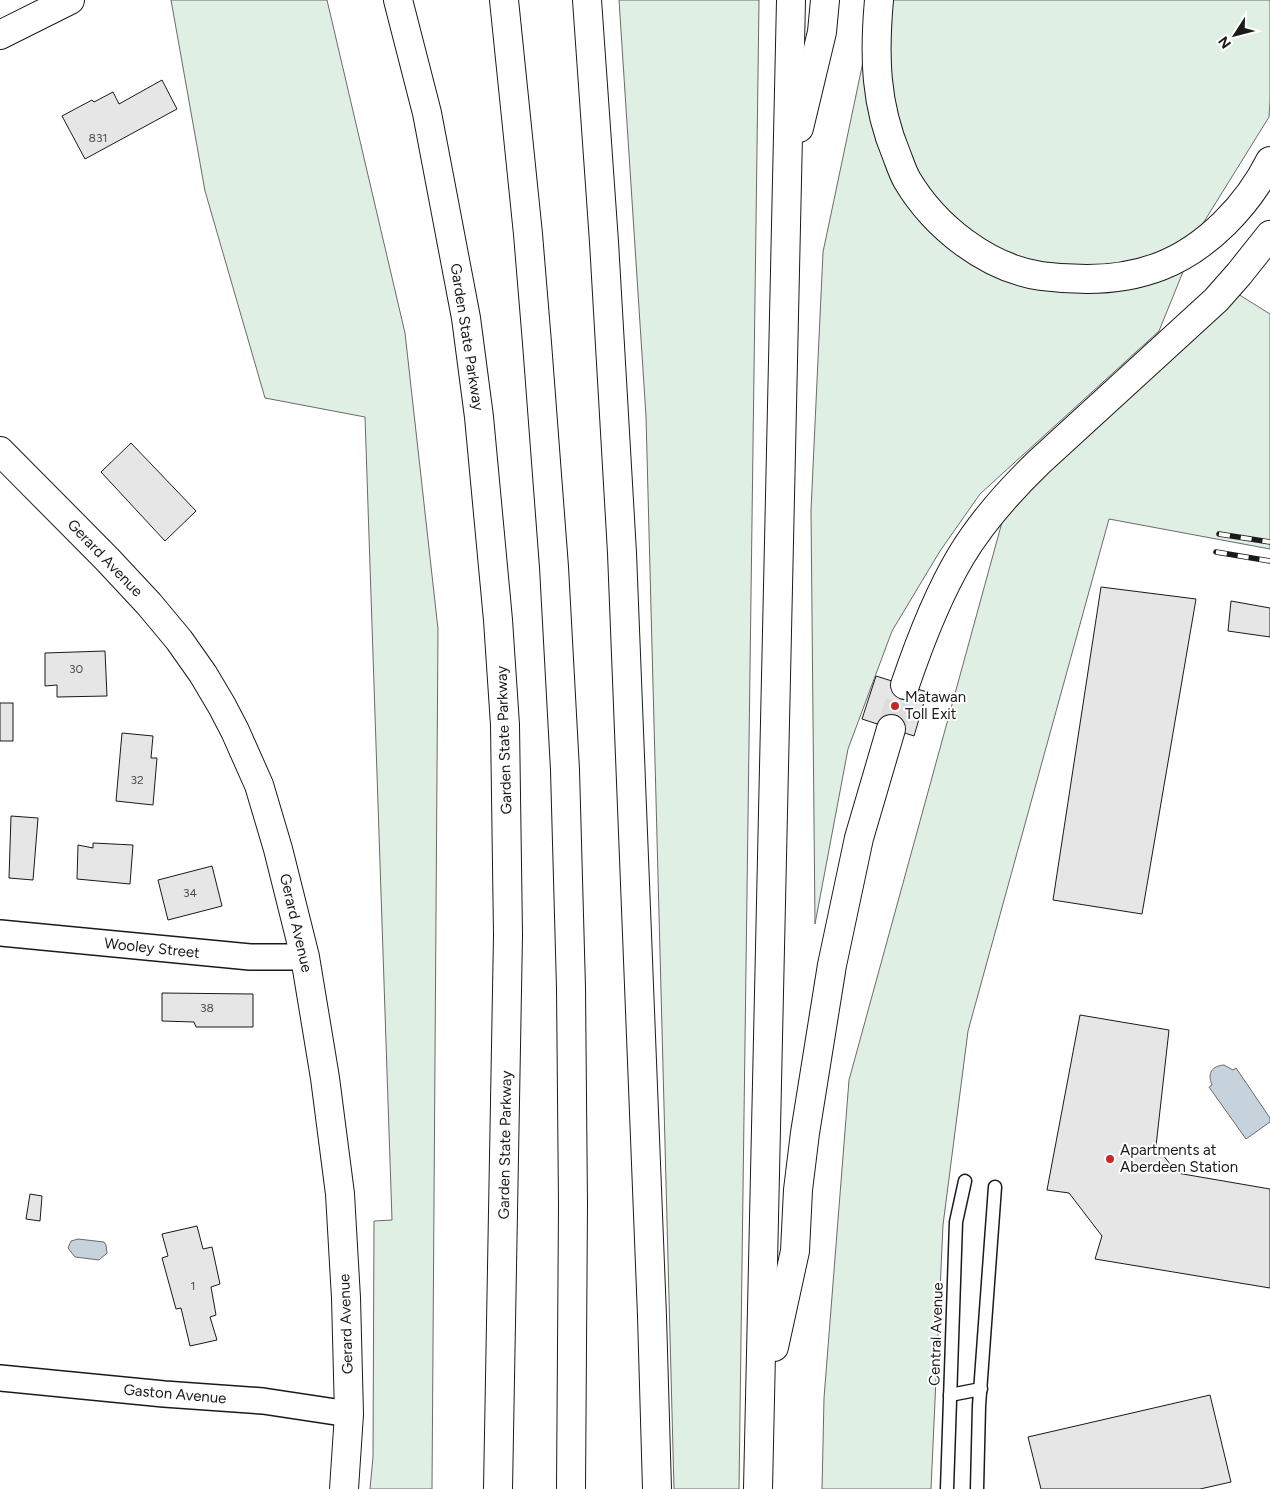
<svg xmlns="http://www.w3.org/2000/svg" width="1270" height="1489" font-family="Figtree,sans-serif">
	<rect width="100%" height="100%" fill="#fff"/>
	<g fill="#e0efe3" stroke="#6a6a6a">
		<polygon points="171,0 327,0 405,333 438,629 432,1489 370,1489 373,1457 374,1221 392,1220 365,417 265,398 205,191"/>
		<polygon points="619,0 759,0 739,1489 674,1489 646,416"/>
		<polygon points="876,0 1270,0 1270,101 1269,117 1202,225 1159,331 980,494 940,551 892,631 848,749 815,924 811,510 823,252"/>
		<polygon points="1230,289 1270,314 1270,549 1109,519 968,1031 943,1225 931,1489 822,1489 824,1398 849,1080 1007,504"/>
	</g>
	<g fill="#c6d2dc" stroke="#6a6a6a">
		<path d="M1224,1065L1233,1070L1236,1068L1270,1118V1122L1246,1139L1209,1087L1212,1085C1207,1073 1212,1066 1224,1065Z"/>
		<polygon points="78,1239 104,1242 106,1245 107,1253 99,1260 75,1257 68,1248 71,1241"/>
	</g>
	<g fill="#e6e6e6" stroke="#1a1a1a">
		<polygon points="162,80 177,109 85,159 62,116 92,100 94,102 113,92 119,104"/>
		<polygon points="131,443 196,511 165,541 101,472"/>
		<polygon points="1101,587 1196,599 1142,914 1053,900"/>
		<polygon points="1231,601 1270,608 1270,637 1228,631"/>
		<polygon points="105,651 107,696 57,697 57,685 45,686 45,653"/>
		<polygon points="876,676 927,692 914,736 862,719"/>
		<rect x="0" y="703" width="13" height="38"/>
		<polygon points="122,733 153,736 151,758 157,758 153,805 116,801"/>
		<polygon points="11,816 38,818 33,880 9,878"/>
		<polygon points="93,843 133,845 130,884 77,879 78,845 93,848"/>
		<polygon points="212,866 222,906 168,920 158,880"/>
		<polygon points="162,993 253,994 253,1027 196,1027 194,1022 162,1021"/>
		<polygon points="1080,1015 1169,1030 1156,1146 1177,1173 1270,1189 1270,1288 1095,1259 1102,1236 1069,1193 1047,1190"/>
		<polygon points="30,1194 42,1196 40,1221 26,1219"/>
		<polygon points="197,1226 203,1249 212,1247 220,1284 211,1287 216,1315 210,1317 217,1340 190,1346 181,1308 176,1309 162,1258 168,1256 162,1234"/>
		<polygon points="1210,1395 1231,1482 1200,1489 1041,1489 1028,1437"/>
	</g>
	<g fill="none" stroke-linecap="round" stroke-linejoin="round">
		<polyline stroke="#ddd" stroke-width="28" stroke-dasharray="28 14" stroke-linecap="butt" points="891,729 905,685"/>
		<g stroke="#1a1a1a" stroke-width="15">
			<g id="service">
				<polyline points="950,1395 981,1389"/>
				<polyline points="947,1489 956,1222 965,1181"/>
				<polyline points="977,1489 979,1406 995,1187"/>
			</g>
		</g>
		<g stroke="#1a1a1a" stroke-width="28">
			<g id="minor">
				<polyline points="0,933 250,957 305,957"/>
				<polyline points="0,1378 164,1394 263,1401 349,1414"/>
			</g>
		</g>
		<g stroke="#1a1a1a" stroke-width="30">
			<polyline id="tertiary" points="0,451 107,559 149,604 179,640 203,674 222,706 235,731 259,785 278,849 305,957 325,1078 340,1194 346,1298 349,1414 344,1489"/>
		</g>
		<g stroke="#1a1a1a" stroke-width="30">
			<polyline id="primary" points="0,35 70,0"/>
		</g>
		<g stroke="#1a1a1a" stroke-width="30">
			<g id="motorway">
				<polyline points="398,0 427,113 466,318 479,417 498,620 505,725 508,935 498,1489"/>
				<polyline points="504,0 528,234 537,343 554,567 565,770 571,988 573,1205 571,1489"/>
				<polyline points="587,0 604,242 622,553 652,1316 657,1489"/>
				<path d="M879,0C874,56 875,104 897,156C900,164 903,173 907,180C935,227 987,268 1041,276C1056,278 1072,279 1087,279C1111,279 1138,275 1161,266C1207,248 1248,205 1270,161"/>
				<polyline points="799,128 822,32 825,0"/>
				<path d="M905,685C920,641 937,596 961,556C982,521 1009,491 1039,462L1216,300L1239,274L1270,235"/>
				<polyline points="774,1347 795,1251 798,1190 805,1133 832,965 859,838 891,729"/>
				<polyline points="758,1489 791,0"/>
			</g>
		</g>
		<use href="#service" stroke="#fff" stroke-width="12"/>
		<use href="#minor" stroke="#fff" stroke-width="25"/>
		<use href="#tertiary" stroke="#fff" stroke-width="28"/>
		<use href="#primary" stroke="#fff" stroke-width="28"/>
		<use href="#motorway" stroke="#fff" stroke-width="28"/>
		<g stroke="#1a1a1a" stroke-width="5.5">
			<g id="rail">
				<polyline points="1219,534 1270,542"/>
				<polyline points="1216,552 1270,561"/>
			</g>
		</g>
		<use href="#rail" stroke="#fff" stroke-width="4" stroke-dasharray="11" stroke-linecap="butt"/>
	</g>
	<g fill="#c62828" stroke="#fff" stroke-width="2">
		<circle cx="895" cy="706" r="5"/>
		<circle cx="1110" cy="1159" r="5"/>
	</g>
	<g text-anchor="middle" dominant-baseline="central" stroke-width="4" stroke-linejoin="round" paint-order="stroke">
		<g font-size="12" fill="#4d4d4d">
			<text x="98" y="138">831</text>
			<text x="76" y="669">30</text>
			<text x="137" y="780">32</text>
			<text x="190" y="893">34</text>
			<text x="207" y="1008">38</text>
			<text x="193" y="1286">1</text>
		</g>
		<g font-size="15" fill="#1a1a1a" stroke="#fff">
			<text transform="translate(467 337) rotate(81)">Garden State Parkway</text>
			<text transform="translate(105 558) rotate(46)">Gerard Avenue</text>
			<text transform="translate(504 740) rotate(-92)">Garden State Parkway</text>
			<text transform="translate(296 923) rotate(77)">Gerard Avenue</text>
			<text transform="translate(152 948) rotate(6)">Wooley Street</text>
			<text transform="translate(505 1145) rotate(-89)">Garden State Parkway</text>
			<text transform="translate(346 1324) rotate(-92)">Gerard Avenue</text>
			<text transform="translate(936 1334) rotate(-88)">Central Avenue</text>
			<text transform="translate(175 1394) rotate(5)">Gaston Avenue</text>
		</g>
		<g font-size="15" fill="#1a1a1a" stroke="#fff" text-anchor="start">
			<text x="905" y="697">Matawan<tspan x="905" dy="17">Toll Exit</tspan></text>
			<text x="1120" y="1150">Apartments at<tspan x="1120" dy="17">Aberdeen Station</tspan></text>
		</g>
	</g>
	<g transform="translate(1235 35) rotate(234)" stroke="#ffffff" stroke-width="4" paint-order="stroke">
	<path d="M0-4L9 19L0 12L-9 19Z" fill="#1a1a1a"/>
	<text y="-8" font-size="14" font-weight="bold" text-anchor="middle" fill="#1a1a1a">N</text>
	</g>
</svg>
